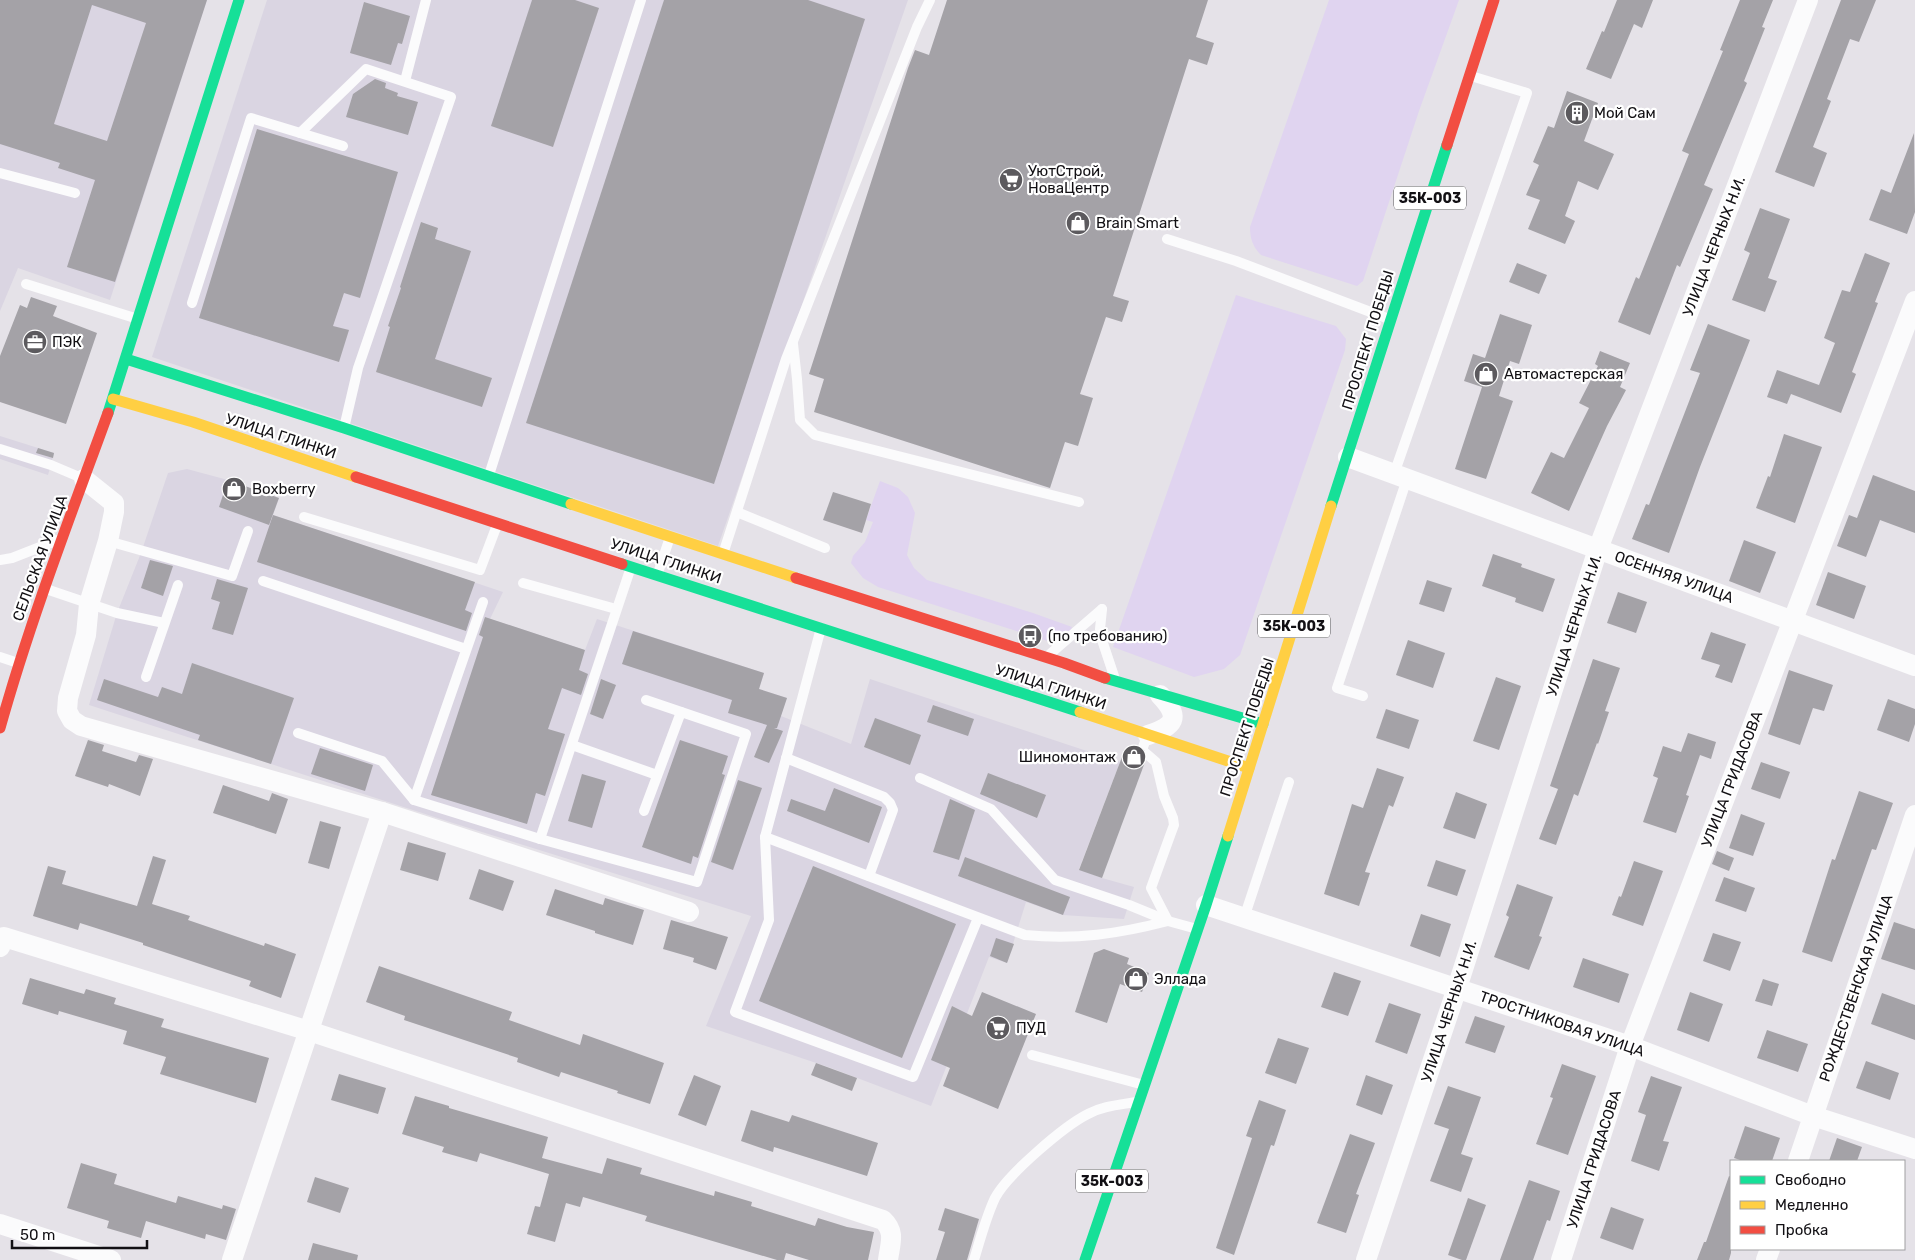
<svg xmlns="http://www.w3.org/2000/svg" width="1915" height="1260" font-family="Rubik,sans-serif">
	<rect width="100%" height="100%" fill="#e5e2e8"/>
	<g fill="#dad5e2">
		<polygon points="0,0 207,0 110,300 18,268 0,311"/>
		<polygon points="267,0 908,0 718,546 152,357"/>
		<polygon points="0,436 54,453 48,475 0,459"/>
		<polygon points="187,469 228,480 279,498 273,515 503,592 490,619 585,650 597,619 764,673 759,689 787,698 781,716 851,744 870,679 1120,762 1079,869 1102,878 1134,887 1124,919 1063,915 1026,902 1007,963 989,957 931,1106 831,1068 706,1026 751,916 453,823 89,705 117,613 141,553 168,473"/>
	</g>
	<g fill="#e0d4f0">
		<path d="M1329,0H1459L1419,111L1363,281L1357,286L1261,255C1253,247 1250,239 1250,227Z"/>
		<polygon points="1236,295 1336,326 1346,339 1345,350 1240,655 1224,669 1194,677 1113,647"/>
		<polygon points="880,481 898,488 908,497 915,513 907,555 914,568 927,580 1033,613 1072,627 1069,633 1054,643 878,587 863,578 851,563 853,556 865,542 873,522 866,520"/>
	</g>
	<g fill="#a4a2a7" fill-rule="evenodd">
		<path d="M0,0H207L115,282L67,267L95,180L58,168L60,163L0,144ZM92,5L146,23L107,141L54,124Z"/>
		<polygon points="532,0 575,0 599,8 553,147 491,126"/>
		<polygon points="664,0 808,0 865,19 714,484 526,423"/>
		<polygon points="947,0 1208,0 1196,37 1214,43 1207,65 1189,59 1113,296 1129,301 1122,322 1106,317 1080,394 1093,398 1078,446 1065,442 1050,488 814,412 824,379 809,374 908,68 915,50 929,55"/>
		<polygon points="1617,0 1653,0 1642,28 1634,24 1611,79 1586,69 1602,31 1604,32"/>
		<polygon points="1740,0 1773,0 1762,27 1765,28 1744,81 1747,83 1704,185 1713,189 1680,267 1677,265 1650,335 1618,322 1636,277 1639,279 1689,154 1682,151 1723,51 1720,50"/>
		<polygon points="1841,0 1876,0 1859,42 1850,39 1827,99 1831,101 1813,147 1827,153 1814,187 1775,172"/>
		<polygon points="364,2 410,16 402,44 398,43 391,65 350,53"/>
		<polygon points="375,79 386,83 385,88 398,93 397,96 418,102 408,135 346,117 353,94"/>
		<polygon points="1567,91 1598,103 1584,141 1614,154 1598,190 1578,181 1565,216 1575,221 1565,244 1528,229 1540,200 1526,195 1539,165 1533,162 1548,126 1554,128"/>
		<polygon points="257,129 398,172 360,298 344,293 333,326 349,330 339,362 199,318"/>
		<polygon points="1914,133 1915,212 1907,234 1869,220 1881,189 1891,193"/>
		<polygon points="1760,208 1790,219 1768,278 1777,281 1765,312 1732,300 1750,253 1744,250"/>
		<polygon points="421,222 438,228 435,239 471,251 435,359 492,378 482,407 376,372 390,327 388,326 401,288 400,287"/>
		<polygon points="1865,253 1890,263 1875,302 1878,303 1852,372 1856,374 1841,413 1791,394 1787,404 1767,397 1777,370 1819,385 1835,343 1824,338 1842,290 1850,292"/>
		<polygon points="1517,263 1547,275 1539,294 1509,282"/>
		<polygon points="31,297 57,306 53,316 97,333 66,424 0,402 0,356 20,305 27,308"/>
		<polygon points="1500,314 1532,325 1519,364 1510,361 1499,396 1513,401 1486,479 1455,469 1482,387 1464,381 1473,354 1485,358"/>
		<polygon points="1708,324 1750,340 1700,467 1669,553 1632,539 1646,504 1649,505 1700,373 1690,370"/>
		<polygon points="1600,351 1630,363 1620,387 1626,390 1607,426 1569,511 1531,493 1551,452 1564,458 1589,408 1579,403 1598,366 1595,364"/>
		<polygon points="1784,434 1822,447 1795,523 1756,508 1768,476 1770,477"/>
		<polygon points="38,448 54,453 53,458 36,453"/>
		<polygon points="1873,475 1915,491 1915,533 1880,520 1866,557 1837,546 1849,515 1857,518"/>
		<polygon points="228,480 279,498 269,525 219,507"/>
		<polygon points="833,492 871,504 862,533 823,520"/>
		<polygon points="273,515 475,582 465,610 472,613 466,631 257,562"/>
		<polygon points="1744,540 1776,552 1760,593 1729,581"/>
		<polygon points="1493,554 1522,564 1521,567 1555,579 1543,612 1515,602 1516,598 1482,586"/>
		<polygon points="150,560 173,566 163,596 141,588"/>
		<polygon points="1828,572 1866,586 1854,619 1816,605"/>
		<polygon points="217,579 248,588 233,635 212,629 220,602 211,599"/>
		<polygon points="1427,580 1452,588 1444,612 1419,604"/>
		<polygon points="1618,592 1647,602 1636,633 1607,623"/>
		<polygon points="485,617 585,650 579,670 588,674 581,695 562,688 548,729 565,734 545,796 536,793 527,824 431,795 483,637 479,635"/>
		<polygon points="633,631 764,673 759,689 787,698 777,728 774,728 783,731 769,763 754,757 767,725 728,713 732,700 622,664"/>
		<polygon points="1711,632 1746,644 1732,683 1715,677 1720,665 1701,659"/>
		<polygon points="1408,640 1445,653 1433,688 1396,675"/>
		<polygon points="1593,659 1620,668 1605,711 1609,712 1598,744 1597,743 1578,796 1574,794 1556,845 1539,839 1558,789 1550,786"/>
		<polygon points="192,663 294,698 271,764 198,740 200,735 97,700 104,679 158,697 162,687 182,694"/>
		<polygon points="1789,670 1833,685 1824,711 1813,708 1800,745 1768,734"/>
		<polygon points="1496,677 1521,686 1499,750 1473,741"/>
		<polygon points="601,679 616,685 603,719 590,714"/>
		<polygon points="1888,699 1915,709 1915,724 1909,742 1877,730"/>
		<polygon points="933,705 974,719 968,736 927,722"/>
		<polygon points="1386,709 1419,720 1409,749 1376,738"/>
		<polygon points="875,718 921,735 910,765 864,747"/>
		<polygon points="1688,733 1716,742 1711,759 1700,755 1686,795 1689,796 1676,833 1643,822 1658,778 1653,776 1663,746 1681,752"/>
		<polygon points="88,740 104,745 102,751 136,762 139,755 153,759 140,796 109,784 108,787 75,776"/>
		<polygon points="680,740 728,756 722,774 725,775 698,858 693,856 691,864 642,847"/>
		<polygon points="320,748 373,765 365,791 311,774"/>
		<polygon points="1125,749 1136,753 1145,762 1102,878 1079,870"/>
		<polygon points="1761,762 1790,772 1780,799 1751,789"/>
		<polygon points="1377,768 1404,777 1393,807 1389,805 1365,872 1370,873 1359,906 1324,894 1352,804 1363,808"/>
		<polygon points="988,773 1046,795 1037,818 980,794"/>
		<polygon points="582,774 606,781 592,828 568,821"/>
		<polygon points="738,780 762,788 733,870 711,862"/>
		<polygon points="223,785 269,801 272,793 288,799 276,834 213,813"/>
		<polygon points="834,788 882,807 869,843 787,811 791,799 825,811"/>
		<polygon points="1859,791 1893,803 1876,850 1872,849 1832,962 1802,952 1832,859 1835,860"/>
		<polygon points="1456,792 1487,804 1475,839 1443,828"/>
		<polygon points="950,799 975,810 959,860 933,852"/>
		<polygon points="1741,814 1765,823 1753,856 1729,848"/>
		<polygon points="320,821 341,827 329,869 308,863"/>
		<polygon points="408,842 446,853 438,881 400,870"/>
		<polygon points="1717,851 1734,858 1729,871 1712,864"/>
		<polygon points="153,856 166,860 152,904 190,916 188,920 264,946 265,943 296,954 281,998 249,986 251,981 143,945 143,943 80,923 78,930 33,916 48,866 66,871 62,884 137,906"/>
		<polygon points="965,857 1070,897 1063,915 958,876"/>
		<polygon points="1436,860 1466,870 1457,896 1427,886"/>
		<polygon points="1634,861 1663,871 1643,926 1612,915 1619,896 1621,897"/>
		<polygon points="813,866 956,924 902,1058 759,1001"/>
		<polygon points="479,869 514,881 503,911 469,899"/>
		<polygon points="1724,877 1755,888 1746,912 1715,901"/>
		<polygon points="1517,884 1553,897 1539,936 1542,937 1529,970 1494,957 1509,917 1506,915"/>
		<polygon points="555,889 603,905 605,898 644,910 633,945 595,933 595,931 546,915"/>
		<polygon points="1421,914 1451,924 1440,957 1410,946"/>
		<polygon points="671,920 728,937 716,970 693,962 694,958 663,949"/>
		<polygon points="1894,922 1915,929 1915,970 1881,959"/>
		<polygon points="1713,933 1741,942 1730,971 1703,961"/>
		<polygon points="996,938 1014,944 1007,963 990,956"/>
		<polygon points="1104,949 1129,958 1127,964 1149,973 1142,992 1120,984 1107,1023 1075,1012 1094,953"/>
		<polygon points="1583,958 1629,974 1619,1003 1573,987"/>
		<polygon points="379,966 512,1012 509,1020 580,1045 583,1034 664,1063 650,1104 617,1093 618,1091 561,1072 559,1077 517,1062 518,1058 404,1020 405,1016 366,1002"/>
		<polygon points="1334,972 1361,981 1348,1016 1321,1007"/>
		<polygon points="30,978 84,994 86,989 116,998 114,1004 164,1019 161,1027 269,1058 256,1103 160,1074 166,1057 123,1044 127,1031 59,1011 58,1015 22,1004"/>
		<polygon points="1763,979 1779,984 1772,1006 1755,1001"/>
		<polygon points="982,992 1036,1014 998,1109 943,1086 950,1068 931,1060 952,1006 972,1016"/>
		<polygon points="1690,992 1723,1004 1709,1042 1677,1030"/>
		<polygon points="1882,993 1915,1005 1915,1040 1871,1024"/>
		<polygon points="1389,1003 1421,1014 1407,1054 1375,1042"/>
		<polygon points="1475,1016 1505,1026 1495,1053 1465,1043"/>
		<polygon points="1767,1030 1808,1044 1798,1072 1757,1058"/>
		<polygon points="1278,1038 1309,1048 1296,1084 1265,1073"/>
		<polygon points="1866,1061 1899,1073 1890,1100 1856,1088"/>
		<polygon points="816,1063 857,1078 852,1091 811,1075"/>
		<polygon points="1562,1064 1596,1076 1568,1155 1536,1144 1553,1098 1550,1097"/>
		<polygon points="339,1074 386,1088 378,1114 331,1100"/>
		<polygon points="694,1075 721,1086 706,1126 678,1115"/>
		<polygon points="1366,1075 1393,1085 1382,1115 1356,1105"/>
		<polygon points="1651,1076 1682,1087 1663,1141 1669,1142 1659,1171 1631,1161 1646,1115 1638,1112"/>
		<polygon points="1448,1086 1481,1097 1461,1154 1473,1158 1461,1192 1430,1181 1449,1129 1434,1124"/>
		<polygon points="415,1096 449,1106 449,1108 548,1137 542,1158 602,1174 607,1158 642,1168 640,1174 714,1196 715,1191 752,1202 751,1206 815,1226 818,1218 847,1227 874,1232 868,1260 809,1260 786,1253 784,1260 777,1260 645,1221 647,1216 583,1197 580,1207 566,1203 555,1242 527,1234 535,1206 540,1207 549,1174 480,1153 477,1162 442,1152 444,1147 402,1134"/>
		<polygon points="1259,1100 1286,1110 1274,1146 1271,1145 1234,1255 1216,1248 1252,1138 1246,1136"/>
		<polygon points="751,1110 789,1122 792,1115 878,1143 867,1176 774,1147 773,1152 741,1141"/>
		<polygon points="1745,1126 1780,1138 1772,1161 1743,1161 1734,1158"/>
		<polygon points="1350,1134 1375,1143 1356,1194 1359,1195 1346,1233 1317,1223"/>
		<polygon points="1837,1138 1862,1147 1857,1161 1829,1161"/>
		<polygon points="81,1163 117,1174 114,1184 176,1203 178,1196 222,1209 223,1205 236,1209 226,1240 206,1234 205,1239 146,1221 141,1238 107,1228 109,1221 67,1208"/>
		<polygon points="1729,1176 1731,1177 1731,1253 1729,1260 1697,1260 1704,1242 1706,1242"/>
		<polygon points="315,1177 349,1188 340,1213 307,1202"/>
		<polygon points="1529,1180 1560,1191 1550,1221 1547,1220 1533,1260 1500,1260"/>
		<polygon points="1468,1198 1486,1205 1466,1260 1462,1260 1448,1255"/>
		<polygon points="1611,1207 1644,1219 1633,1250 1600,1238"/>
		<polygon points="945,1208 979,1219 967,1260 936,1260 945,1232 938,1230"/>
		<polygon points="313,1243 358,1255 357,1260 308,1260"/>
	</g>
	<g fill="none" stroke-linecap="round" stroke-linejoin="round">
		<g stroke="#fbfbfc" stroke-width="10">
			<polyline points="405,81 426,0"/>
			<polyline points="300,133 366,69 451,97 358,368 344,428"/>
			<polyline points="0,173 75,193"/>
			<polyline points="1167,239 1236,261 1389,319"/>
			<polyline points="26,284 138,319"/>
			<polyline points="192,303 251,118 343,146"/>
			<polyline points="793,344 797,379 800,420 815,435 1079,502"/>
			<polyline points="0,449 51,465 84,479"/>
			<polyline points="1394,474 1527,93 1471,76"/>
			<polyline points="489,475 641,0"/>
			<polyline points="737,512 825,548"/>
			<polyline points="304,517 480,570 497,525"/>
			<polyline points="108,541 232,576 248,531"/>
			<polyline points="723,554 786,359 917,27 930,0"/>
			<polyline points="0,560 12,558 58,540"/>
			<polyline points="658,573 670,537"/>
			<polyline points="263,581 466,649"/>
			<polyline points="523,583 616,609"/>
			<polyline points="46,589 117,613 164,623"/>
			<polyline points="1102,609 1100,629 1102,640 1114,676"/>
			<polyline points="821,628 765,837 769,920 735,1012 913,1077 978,918"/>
			<polyline points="1050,654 1102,609"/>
			<polyline points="0,657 18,663"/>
			<polyline points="146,677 178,585"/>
			<polyline points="1363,696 1337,688 1407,479"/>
			<polyline points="298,733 382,761 414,800 540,839 697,882 746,734 646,700"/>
			<polyline points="1147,736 1142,750 1156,762 1164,796 1173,818 1174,825 1171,833 1151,888 1168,921"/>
			<polyline points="572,745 657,775"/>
			<polyline points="786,758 884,797 890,803 893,810 869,876"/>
			<polyline points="920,778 991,809 1055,880 1129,905 1168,921 1197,929"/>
			<polyline points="414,800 483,602"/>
			<polyline points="644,811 681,712"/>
			<path d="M765,837L1025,935C1076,940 1118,934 1168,921"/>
			<polyline points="540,839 631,567"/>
			<polyline points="1244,918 1289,782"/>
			<polyline points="1032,1055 1144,1085"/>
			<path d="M974,1260C980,1240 986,1217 995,1198C1007,1175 1064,1126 1088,1114C1103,1106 1119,1105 1136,1102"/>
		</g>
		<g stroke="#fbfbfc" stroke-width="20">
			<polyline points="1348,457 1915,666"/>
			<polyline points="84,479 114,503 114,512 108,541 89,604 86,635 68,698 67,711 72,720 81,726 382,812 689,912"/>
			<path d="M1148,735C1174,726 1182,718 1160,695"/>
			<polyline points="1206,905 1630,1046 1813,1116 1915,1149"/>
			<path d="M0,947L4,937L309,1031L883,1220C896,1232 890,1244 888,1260"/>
			<polyline points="1798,1161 1915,815"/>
			<polyline points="0,1224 111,1260"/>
			<polyline points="232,1260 382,812"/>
			<polyline points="1366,1260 1457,988 1598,549 1808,0"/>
			<polyline points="1561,1260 1630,1046 1915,301"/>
			<polyline points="1766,1260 1770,1249"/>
		</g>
		<g stroke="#16e098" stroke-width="11">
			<polyline points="126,359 344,428 571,504"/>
			<polyline points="108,413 239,0"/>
			<polyline points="1331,506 1447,145"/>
			<polyline points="622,564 1080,712"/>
			<polyline points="1105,678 1263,724"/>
			<polyline points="1085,1260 1206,905 1228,836"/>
		</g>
		<g stroke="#ffcf43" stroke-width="11">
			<polyline points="113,399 193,422 356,477"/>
			<polyline points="571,504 796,578"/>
			<polyline points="1080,712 1249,768"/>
			<polyline points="1228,836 1331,506"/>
		</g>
		<g stroke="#f24e42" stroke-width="11">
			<polyline points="1447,145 1494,0"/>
			<polyline points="356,477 622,564"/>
			<polyline points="796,578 1064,663 1105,678"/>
			<path d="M0,728C30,621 70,517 108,413"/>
		</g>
	</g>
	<defs>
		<g id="building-disc" transform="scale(1.25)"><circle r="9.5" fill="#5c5a5e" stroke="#fff"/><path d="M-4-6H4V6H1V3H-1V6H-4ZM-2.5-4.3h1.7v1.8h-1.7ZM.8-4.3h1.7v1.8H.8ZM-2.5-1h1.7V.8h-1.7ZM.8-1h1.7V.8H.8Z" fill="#fff"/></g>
		<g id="supermarket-disc" transform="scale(1.25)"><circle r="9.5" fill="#5c5a5e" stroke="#fff"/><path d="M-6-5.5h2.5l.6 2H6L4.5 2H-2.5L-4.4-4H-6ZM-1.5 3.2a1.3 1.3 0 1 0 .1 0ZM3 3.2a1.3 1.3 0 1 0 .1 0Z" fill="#fff"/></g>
		<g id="shop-disc" transform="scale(1.25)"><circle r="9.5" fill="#5c5a5e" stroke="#fff"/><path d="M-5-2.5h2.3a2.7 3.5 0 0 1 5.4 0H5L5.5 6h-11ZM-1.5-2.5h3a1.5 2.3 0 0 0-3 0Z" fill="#fff"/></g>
		<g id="office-disc" transform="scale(1.25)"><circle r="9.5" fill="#5c5a5e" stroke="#fff"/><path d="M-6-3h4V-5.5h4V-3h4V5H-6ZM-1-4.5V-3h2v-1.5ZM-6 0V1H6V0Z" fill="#fff"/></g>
		<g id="bus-disc" transform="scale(1.25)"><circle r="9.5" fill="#5c5a5e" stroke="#fff"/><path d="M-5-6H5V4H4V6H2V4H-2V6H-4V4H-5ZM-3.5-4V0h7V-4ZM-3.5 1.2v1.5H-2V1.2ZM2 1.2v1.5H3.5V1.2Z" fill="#fff"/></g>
	</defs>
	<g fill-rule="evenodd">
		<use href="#building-disc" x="1577" y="113"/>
		<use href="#supermarket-disc" x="1011" y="180"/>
		<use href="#shop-disc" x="1078" y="223"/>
		<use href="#office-disc" x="35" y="342"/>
		<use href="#shop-disc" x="1486" y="374"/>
		<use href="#shop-disc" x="234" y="489"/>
		<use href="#bus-disc" x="1030" y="636"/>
		<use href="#shop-disc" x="1134" y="757"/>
		<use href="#shop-disc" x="1136" y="979"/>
		<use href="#supermarket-disc" x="998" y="1028"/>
	</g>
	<g text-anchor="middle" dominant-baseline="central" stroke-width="4.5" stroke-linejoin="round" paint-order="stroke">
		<g fill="#fff" stroke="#59585a" stroke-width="1">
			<rect x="1394" y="186.5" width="72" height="23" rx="4"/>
			<rect x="1258" y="614.5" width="72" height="23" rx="4"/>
			<rect x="1076" y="1169.5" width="72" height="23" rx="4"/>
		</g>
		<g font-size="14" font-weight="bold" fill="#121014">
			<text x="1430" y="198">35К-003</text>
			<text x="1294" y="626">35К-003</text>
			<text x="1112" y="1181">35К-003</text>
		</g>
		<g font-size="15" fill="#121014" stroke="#fff" text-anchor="start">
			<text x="1594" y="113">Мой Сам</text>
			<text x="1028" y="171">УютСтрой,<tspan x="1028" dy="17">НоваЦентр</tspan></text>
			<text x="1096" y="223">Brain Smart</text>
			<text x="52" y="342">ПЭК</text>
			<text x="1504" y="374">Автомастерская</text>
			<text x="252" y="489">Boxberry</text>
			<text x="1048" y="636">(по требованию)</text>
			<text x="1116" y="757" text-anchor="end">Шиномонтаж</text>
			<text x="1154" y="979">Эллада</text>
			<text x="1016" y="1028">ПУД</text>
		</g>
		<g font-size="15" fill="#121014" stroke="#fff">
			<text transform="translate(1714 246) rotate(-69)">УЛИЦА ЧЕРНЫХ Н.И.</text>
			<text transform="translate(1368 340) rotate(-73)">ПРОСПЕКТ ПОБЕДЫ</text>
			<text transform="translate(281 436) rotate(18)">УЛИЦА ГЛИНКИ</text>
			<text transform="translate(40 558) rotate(-70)">СЕЛЬСКАЯ УЛИЦА</text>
			<text transform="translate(666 561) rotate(18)">УЛИЦА ГЛИНКИ</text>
			<text transform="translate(1674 577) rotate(20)">ОСЕННЯЯ УЛИЦА</text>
			<text transform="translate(1574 625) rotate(-72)">УЛИЦА ЧЕРНЫХ Н.И.</text>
			<text transform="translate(1051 687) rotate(18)">УЛИЦА ГЛИНКИ</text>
			<text transform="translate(1247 727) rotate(-72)">ПРОСПЕКТ ПОБЕДЫ</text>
			<text transform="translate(1732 779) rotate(-69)">УЛИЦА ГРИДАСОВА</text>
			<text transform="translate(1856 988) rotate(-71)">РОЖДЕСТВЕНСКАЯ УЛИЦА</text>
			<text transform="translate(1449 1011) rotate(-72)">УЛИЦА ЧЕРНЫХ Н.И.</text>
			<text transform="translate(1562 1024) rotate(19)">ТРОСТНИКОВАЯ УЛИЦА</text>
			<text transform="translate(1594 1159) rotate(-72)">УЛИЦА ГРИДАСОВА</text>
		</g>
	</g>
	<rect x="1730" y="1160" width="175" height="90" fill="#ffffff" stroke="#a09fa1"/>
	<rect x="1740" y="1176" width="25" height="8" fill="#16e098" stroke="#a09fa1"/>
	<text x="1775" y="1185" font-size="15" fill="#121014">Свободно</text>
	<rect x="1740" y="1201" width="25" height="8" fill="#ffcf43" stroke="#a09fa1"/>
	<text x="1775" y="1210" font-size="15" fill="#121014">Медленно</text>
	<rect x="1740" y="1226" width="25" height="8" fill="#f24e42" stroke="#a09fa1"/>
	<text x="1775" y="1235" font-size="15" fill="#121014">Пробка</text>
	<path d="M12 1240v8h135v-8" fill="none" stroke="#121014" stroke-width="2.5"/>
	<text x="20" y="1240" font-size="15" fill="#121014" stroke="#ffffff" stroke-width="4" paint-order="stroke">50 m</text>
</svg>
